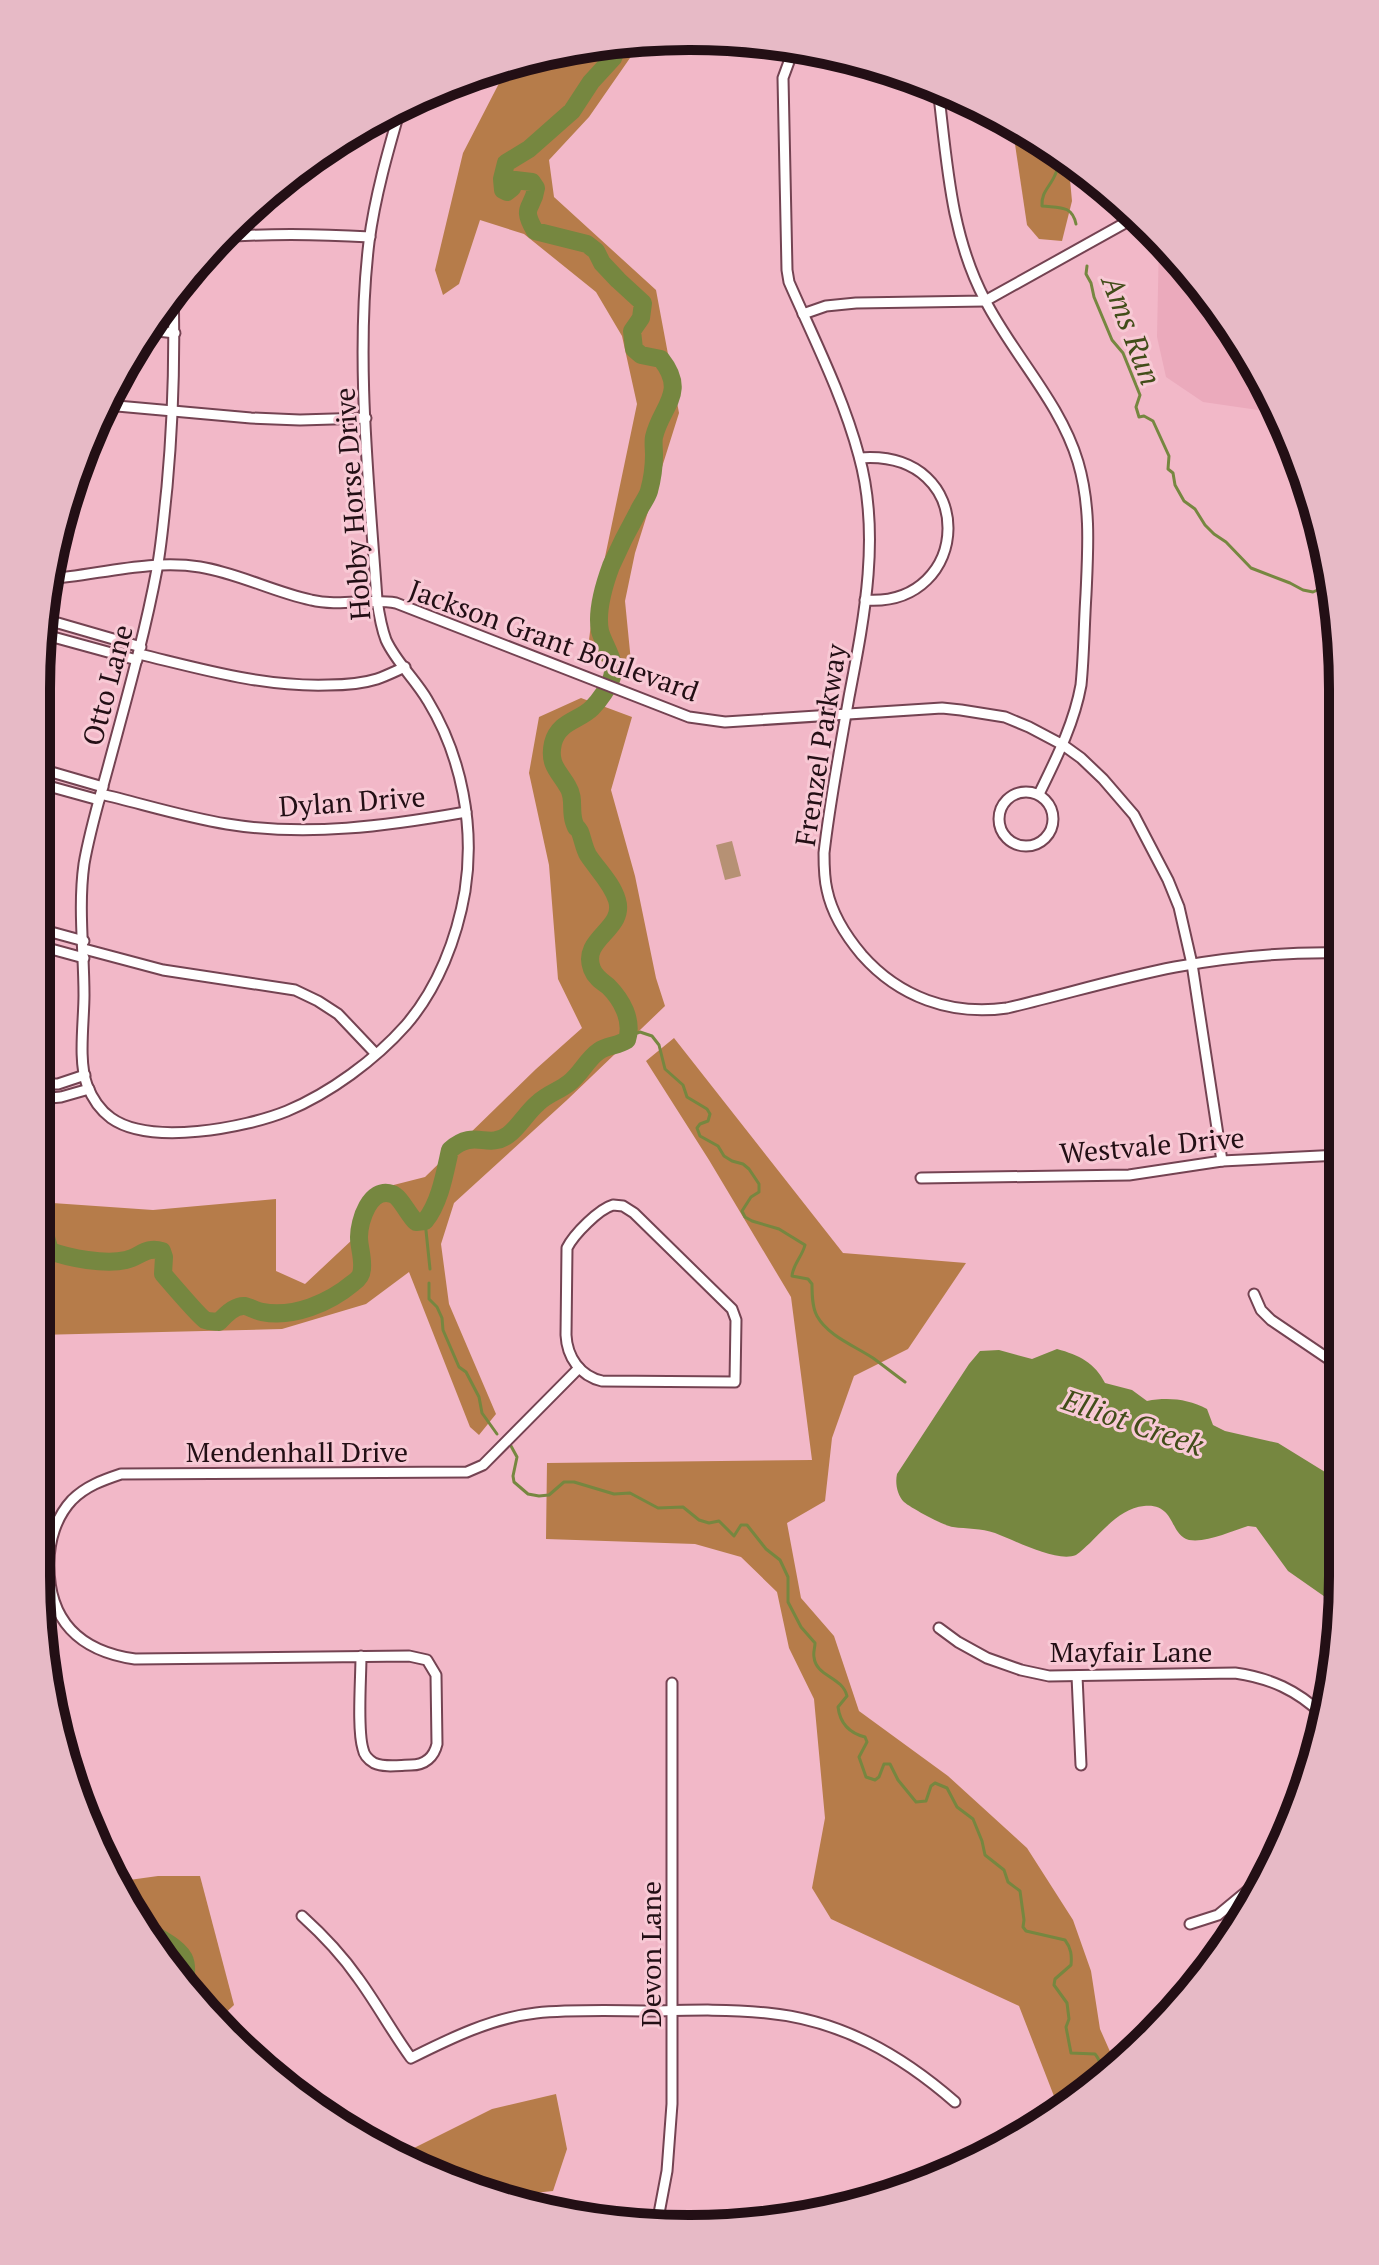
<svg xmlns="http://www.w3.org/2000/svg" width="1379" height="2265" font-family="'PT Serif',serif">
	<rect width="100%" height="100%" fill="#f2b8c8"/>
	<polygon fill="#ebaabc" points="1159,239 1181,259 1256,363 1278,413 1203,402 1166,377 1157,337"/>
	<polygon fill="#b69174" points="732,841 741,876 725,880 716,845"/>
	<g fill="#b67c4a">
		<polygon points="640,40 639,45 589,117 549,160 554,197 656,290 679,413 635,553 625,601 632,672 587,656 591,624 637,404 622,336 596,292 524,234 480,220 459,284 443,295 435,270 463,153 509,64 604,42"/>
		<polygon points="1012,124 1068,159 1072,201 1062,241 1039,239 1027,225"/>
		<polygon points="581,698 632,717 611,790 635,876 656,978 665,1006 567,1100 454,1203 441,1244 449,1304 496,1414 479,1435 470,1427 409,1272 366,1304 282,1329 37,1335 38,1202 153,1210 276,1199 276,1271 305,1284 353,1239 370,1191 425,1177 536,1069 582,1028 558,979 549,865 529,773 539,717"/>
		<polygon points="674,1038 843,1253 966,1263 908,1349 854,1376 832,1438 825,1501 787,1523 801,1598 834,1636 859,1711 948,1776 1027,1848 1073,1920 1091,1971 1100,2029 1116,2065 1087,2094 1059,2109 1019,2006 831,1919 812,1888 825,1818 814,1699 789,1648 777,1592 741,1557 695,1544 546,1539 547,1463 812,1460 791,1297 709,1160 646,1061"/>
		<polygon points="158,1876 200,1876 234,2005 218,2020 171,1973 122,1881"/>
		<polygon points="556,2094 567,2149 553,2191 495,2197 480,2194 376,2139 414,2148 492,2109"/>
	</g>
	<path fill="#768740" d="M1057,1349C1079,1355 1095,1363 1105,1383L1132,1390L1147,1401C1168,1397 1188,1399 1207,1409L1213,1425L1225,1431L1278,1443L1338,1480V1606L1288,1571L1256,1527L1248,1526C1231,1531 1207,1543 1189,1540C1169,1535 1176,1503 1144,1506C1122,1508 1105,1528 1090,1543C1086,1546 1081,1552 1076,1555C1057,1563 1014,1540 995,1533C981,1528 967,1529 953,1527C944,1526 911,1508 904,1502C897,1495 895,1483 897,1474L969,1364L980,1351L999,1350L1032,1359Z"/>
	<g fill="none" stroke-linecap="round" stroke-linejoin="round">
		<g stroke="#768740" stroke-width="3">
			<path d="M1061,154C1059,161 1058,169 1055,175C1050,187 1041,192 1042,206C1060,208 1072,205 1076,224"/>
			<polyline points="1087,266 1086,274 1091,283 1094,297 1112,340 1123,353 1140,395 1136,407 1139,417 1144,416 1153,421 1169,456 1168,469 1173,473 1175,485 1184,501 1195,509 1205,525 1214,534 1226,542 1251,568 1290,583 1303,590 1313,592 1322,588 1330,588"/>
			<path d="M629,1036L640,1032L652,1036L659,1045L665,1069L683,1085L687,1097L707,1109L710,1114L708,1121L700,1124L697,1128L700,1136L718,1146L724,1156L732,1161L743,1164L749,1169L759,1184V1192L751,1197L742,1211L745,1217L752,1221L779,1229L805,1245C802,1257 793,1264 792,1276L808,1279L812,1284C812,1294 812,1307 817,1316C828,1336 855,1346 873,1358C884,1366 894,1374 905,1382"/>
			<polyline points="425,1221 430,1269"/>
			<polyline points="429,1283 429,1299 437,1307 442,1318 443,1330 459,1367 466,1372 479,1397 482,1413 497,1434"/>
			<path d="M511,1446L517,1457L513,1476L514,1482L528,1494L539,1496L549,1495L564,1482H574L614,1494L630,1493L658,1508L683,1507L699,1520L709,1523L719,1521L734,1536L741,1525H747L766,1549L780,1560L788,1577V1602L801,1627L815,1643C815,1648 813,1652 814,1657C816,1677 842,1676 847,1696L838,1707C840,1723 849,1733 865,1737L867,1742L859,1757L866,1777L875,1780L879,1777L884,1764H890L898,1780L916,1802L926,1801L931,1786L935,1783L947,1788L957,1807L973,1819L982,1841L985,1855L1004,1870L1008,1882L1020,1891L1024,1920L1023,1927L1026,1931L1065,1940C1071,1948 1072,1955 1071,1965L1055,1979L1054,1985L1067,2003L1069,2019L1066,2027L1071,2053L1095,2054C1105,2066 1097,2072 1097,2085"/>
		</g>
		<g stroke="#768740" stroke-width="18">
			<path d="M38,1234H45L50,1251C69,1258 105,1265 126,1260C140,1257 146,1246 162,1251L164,1257L163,1274C169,1281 200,1317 205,1320C210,1322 214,1321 219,1322C225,1315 235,1305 245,1306C250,1307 256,1311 262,1312C294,1318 329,1303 353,1283C359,1279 362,1275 362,1268C363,1257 359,1247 359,1237C359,1221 370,1186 392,1194C400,1196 409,1216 416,1222L425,1221C440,1203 445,1172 450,1150C475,1128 487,1150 508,1135C519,1127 527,1112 538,1103C547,1094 559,1091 569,1083C581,1074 587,1059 599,1051C607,1045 618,1046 627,1040C633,1020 622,1000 608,986C601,981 595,977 592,969C580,938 626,930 617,900C612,883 597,869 588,855C584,848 583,840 580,832C574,822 578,833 574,822C570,810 575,798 568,787C559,771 548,765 553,743C559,721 579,721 592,708C599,701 609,687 612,677C617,661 604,646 600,631C596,611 604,585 611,566C619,548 628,530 638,512C641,505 647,498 649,491C652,480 654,466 654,455C654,449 653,442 654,437C661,406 688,393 661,359L641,355L634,349L632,331L641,318L643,303L618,280L602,263L596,251L587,244L535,231C520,205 533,210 536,188L532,182L515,180L512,188L507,192L503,190L502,179L506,163L529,149L572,111L591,82L613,58L620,41"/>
			<path d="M148,1931C159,1938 181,1948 185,1961C188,1970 184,1980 187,1989"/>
		</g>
		<g stroke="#744352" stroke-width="13">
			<g id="street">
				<path d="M794,48L783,78L787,270L789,282C814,339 843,396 859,456C881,535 864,619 849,697C840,749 830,800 824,853C824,865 824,878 827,890C832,914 846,936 862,955C899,997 951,1016 1007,1008C1063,995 1118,978 1175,967C1229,957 1285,952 1340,953"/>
				<path d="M938,88C947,161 950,234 985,300C1013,355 1060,402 1078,462C1091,506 1088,549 1086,594C1084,625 1084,655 1081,685C1074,724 1056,759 1039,794"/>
				<path d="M223,237C272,233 320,234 370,237"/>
				<path d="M173,290C175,356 173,421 167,487C164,514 162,542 157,569C145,633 127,697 110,760C101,794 90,829 84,864C78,907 84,952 84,995C84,1022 78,1061 87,1085C92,1098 100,1110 111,1118C150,1146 245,1128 287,1111C330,1093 375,1060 406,1025C438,988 457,938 465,891C475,827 462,757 428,701C416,680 396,662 386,640C381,627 379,614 377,600C369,483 355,358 369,242C375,196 388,151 401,106"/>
				<polyline points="803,314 826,306 856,303 985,301 1134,218 1138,218"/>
				<polyline points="149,330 175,333"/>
				<polyline points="106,405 251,418 300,420 366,418"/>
				<path d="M860,458C980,449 973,608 865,600"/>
				<path d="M48,579C98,575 150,559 200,567C238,573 273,592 311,600C339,607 368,598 396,603L689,717L725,722L942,708L961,710L1005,717L1029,727L1063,745L1081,758L1103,779L1134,815L1168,880L1179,907L1192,964L1222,1161"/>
				<path d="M139,654C202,669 262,687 328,685C344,685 361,684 377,679C386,676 396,671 405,667"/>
				<path d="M137,660L53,637C50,632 49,629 53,624L58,623L141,647"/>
				<polyline points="41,769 103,787"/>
				<polyline points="41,784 99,800"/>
				<circle cx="1026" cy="819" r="27"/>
				<path d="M101,794C143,804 184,817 227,824C307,837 387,826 466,812"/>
				<polyline points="40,929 84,941"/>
				<polyline points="40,946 84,958"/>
				<polyline points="84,949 163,970 295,990 318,1001 338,1014 375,1053"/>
				<polyline points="39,1084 58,1084 85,1075"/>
				<polyline points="39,1099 61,1097 89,1089"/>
				<polyline points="921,1178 1129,1175 1222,1161 1340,1155"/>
				<path d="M613,1205L623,1206L634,1213L732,1309L736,1320L735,1382L602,1381C580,1376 567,1357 566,1335L567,1248C574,1234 599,1209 613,1205Z"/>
				<polyline points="1254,1294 1261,1310 1271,1320 1339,1366"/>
				<polyline points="36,1550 49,1550"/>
				<path d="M939,1628L958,1642L987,1658L1021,1670L1049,1676L1235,1673C1270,1678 1297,1690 1323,1715"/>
				<path d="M361,1656C361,1679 357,1730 363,1749C364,1755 369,1760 374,1763C385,1768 400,1765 411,1765C425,1765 434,1757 437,1744L436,1675L427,1660L409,1656L135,1659C79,1651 48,1620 49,1563C49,1541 56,1517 72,1500C86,1486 103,1480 121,1474L467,1472L483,1465L579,1368"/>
				<polyline points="1077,1676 1081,1765"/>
				<path d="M302,1916C323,1935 342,1955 358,1978C377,2004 392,2032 411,2058C451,2038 492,2018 536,2013C576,2009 617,2011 657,2011C694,2010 730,2009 767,2013C840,2020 900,2054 955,2102"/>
				<polyline points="1190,1924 1218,1915 1264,1877"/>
				<polyline points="657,2224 667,2171 672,2104 672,1683"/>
			</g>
		</g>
		<use href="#street" stroke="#fff" stroke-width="9"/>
	</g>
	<g text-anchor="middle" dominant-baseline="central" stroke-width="6" stroke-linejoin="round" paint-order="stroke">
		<g font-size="28" fill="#230f15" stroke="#f8c9d5">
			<text transform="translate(352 504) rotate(-94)">Hobby Horse Drive</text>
			<text transform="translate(554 640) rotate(20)">Jackson Grant Boulevard</text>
			<text transform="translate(107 685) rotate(-75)">Otto Lane</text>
			<text transform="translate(820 745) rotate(-81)">Frenzel Parkway</text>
			<text transform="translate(352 801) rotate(-4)">Dylan Drive</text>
			<text transform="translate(1152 1145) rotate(-5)">Westvale Drive</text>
			<text x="297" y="1451">Mendenhall Drive</text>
			<text x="1131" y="1651">Mayfair Lane</text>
			<text transform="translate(650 1954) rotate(-90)">Devon Lane</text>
		</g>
		<g font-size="30" font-style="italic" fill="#424d19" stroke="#f8c9d5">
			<text transform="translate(1132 330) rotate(69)">Ams Run</text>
			<text transform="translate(1133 1422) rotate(19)">Elliot Creek</text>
		</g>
	</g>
	<path d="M0 0H1379V2265H0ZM689 50H690A639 639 0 0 1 1329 689V1576A639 639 0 0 1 690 2215H689A639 639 0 0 1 50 1576V689A639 639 0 0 1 689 50Z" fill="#e7bac6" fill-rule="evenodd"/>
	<path fill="none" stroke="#230f15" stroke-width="10" d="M689 50H690A639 639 0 0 1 1329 689V1576A639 639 0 0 1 690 2215H689A639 639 0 0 1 50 1576V689A639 639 0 0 1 689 50Z"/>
</svg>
